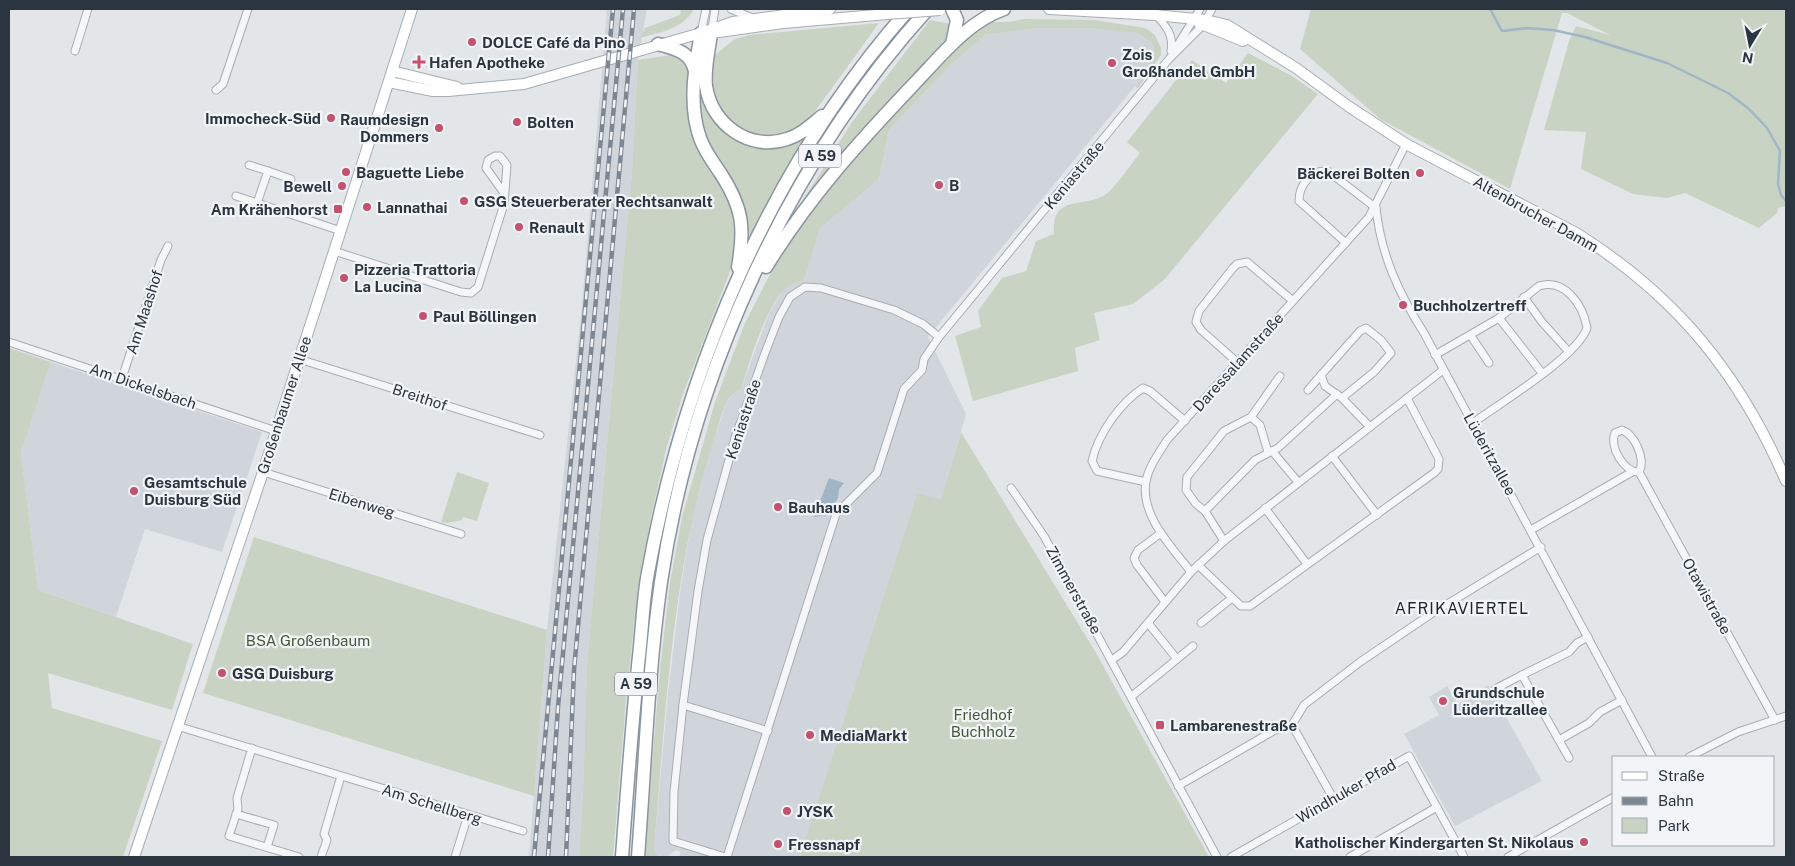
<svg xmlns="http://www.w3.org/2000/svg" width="1795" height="866" font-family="'Public Sans',sans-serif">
	<rect width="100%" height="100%" fill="#e2e6e9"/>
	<g fill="#d0d5db">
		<polygon points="607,9 647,9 638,60 632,172 587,664 583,791 579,857 529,857 547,630 582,305"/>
		<polygon points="1036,28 1087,28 1138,33 1153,44 1155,62 928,337 966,414 941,501 917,493 801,857 679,857 681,852 676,850 666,857 657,855 654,848 668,694 681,585 692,519 708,457 726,404 735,391 741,389 769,313 783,290 794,282 804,281 820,227 879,179 889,130 951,65 985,35"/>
		<polygon points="51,362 262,432 222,552 145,529 116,617 38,590 21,453"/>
		<polygon points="1488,685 1542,781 1455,826 1404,734 1439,715 1429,697 1447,686 1458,704"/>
	</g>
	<g fill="#c9d3c4">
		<path d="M681,9H694C683,29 661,32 640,38L645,28L680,15Z"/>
		<polygon points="1311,9 1786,9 1786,206 1778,208 1777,213 1759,228 1685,193 1667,198 1633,194 1581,169 1586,132 1544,130 1569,41 1576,26 1610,35 1567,13 1562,13 1510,189 1380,119 1300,49"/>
		<path d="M1024,19L1095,20L1145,28L1155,35L1161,48V55L1138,88L1135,87C1148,71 1158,65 1153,44L1138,33L1087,28H1036L985,35L951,65L889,130L879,179L820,228L804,281C796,282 790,284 784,290C765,309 749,363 741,389C725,394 721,419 716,433C672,564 666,711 654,848L657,855L664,857H644L660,669L670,583L682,517L715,402L745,323L787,241L814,200L954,49L988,22H1009Z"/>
		<polygon points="930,20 946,23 952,26 946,42 871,121 792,218 852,122"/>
		<polygon points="879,23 806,124 798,131 770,139 736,129 715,101 712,86 715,55 735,39 749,35"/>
		<path d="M1248,53L1292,76L1318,94L1164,280L1133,304L1094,313L1100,340L1075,348L1078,371L973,401L955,336L981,327L978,311L1002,278L1026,271L1036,241L1054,234C1052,194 1080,209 1105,195C1113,190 1133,162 1140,153L1127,142L1192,60L1226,83Z"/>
		<polygon points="677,54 690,65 688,92 717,176 738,220 737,253 683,394 667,446 652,513 639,580 627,689 613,857 579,857 583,791 587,664 632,172 638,60"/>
		<path d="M700,86L742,141L806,135L747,241C733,208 687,117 700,86Z"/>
		<polygon points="9,348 51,362 21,453 38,590 193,644 172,710 48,673 52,708 162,741 123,857 9,857"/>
		<polygon points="961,432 1095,651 1209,857 800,857 917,493 941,500"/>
		<polygon points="457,472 489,483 477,521 463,517 462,520 447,523 441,522"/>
		<polygon points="254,537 547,630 534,796 203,693"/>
	</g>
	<polygon fill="#a0b6c6" points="829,478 844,483 839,489 838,498 828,515 814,517"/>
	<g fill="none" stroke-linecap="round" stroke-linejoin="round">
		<polyline stroke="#a0b6c6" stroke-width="2.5" points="1490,9 1502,31 1527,28 1553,30 1585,37 1667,63 1728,93 1749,109 1767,128 1780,151 1778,184 1781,195 1786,201"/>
		<g stroke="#a7adb3" stroke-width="9">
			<g id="minor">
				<polyline points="731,9 750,17"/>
				<path d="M1156,15C1166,26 1174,35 1171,51"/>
				<polyline points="712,28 715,9"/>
				<polyline points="701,33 706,9"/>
				<polyline points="75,51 88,9"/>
				<polyline points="1172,54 1200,9"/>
				<polyline points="216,90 223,84 248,9"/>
				<polyline points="249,165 268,171 257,203"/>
				<polyline points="268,171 291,179"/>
				<polyline points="236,196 341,231"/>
				<path d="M1376,208C1381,255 1399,294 1424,333L1652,757"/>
				<path d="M1346,243L1299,201C1299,185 1312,168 1329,172L1376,208"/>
				<polyline points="334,251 461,292 471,293 478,287 504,204 507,165 500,156 495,156 488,160 486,168 504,193"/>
				<polyline points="1524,297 1542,322 1569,352"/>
				<polyline points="1499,318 1542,373"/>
				<polyline points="1471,336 1489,363"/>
				<polyline points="9,342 276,431"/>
				<path d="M1435,355L1499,318L1539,286C1565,278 1583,305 1587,328C1577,357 1500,403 1473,423"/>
				<polyline points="299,359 540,435"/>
				<polyline points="1237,362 1201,330 1196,322 1199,311 1233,268 1237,264 1247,262 1293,301"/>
				<polyline points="1280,376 1251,417 1224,431 1187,477 1186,490 1196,504 1205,511 1255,460 1278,448 1337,394"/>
				<polyline points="122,378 161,260 168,246"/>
				<polyline points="1308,390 1321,375"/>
				<polyline points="1342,398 1325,386 1321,375 1360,331 1366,328 1381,340 1391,353 1374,372 1342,398 1370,427"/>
				<polyline points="1251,417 1260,425 1268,452"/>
				<path d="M1622,430C1635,435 1646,459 1639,472C1624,472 1609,447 1615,433Z"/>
				<polyline points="1272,451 1298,482"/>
				<polyline points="1332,456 1377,515"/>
				<polyline points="263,472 461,534"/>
				<polyline points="1639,472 1775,720"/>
				<path d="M1146,482L1097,471L1092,461C1098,434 1120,403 1143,388L1150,391L1185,421"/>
				<polyline points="1011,488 1044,536 1217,857"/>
				<polyline points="1265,508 1307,564"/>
				<polyline points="1205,511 1224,541"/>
				<polyline points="1531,530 1632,472"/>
				<polyline points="1161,533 1138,550 1134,558 1137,565 1165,602"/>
				<polyline points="1198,565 1241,606 1250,606 1434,473 1438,469 1439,459 1407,398"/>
				<path d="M1191,572C1172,547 1140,516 1146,481C1149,466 1159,453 1167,440L1369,217L1406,144"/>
				<polyline points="1148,623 1177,659"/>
				<polyline points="1201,623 1232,598"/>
				<polyline points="1112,660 1123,652 1191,572 1224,541 1443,370"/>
				<polyline points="1495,689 1522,675"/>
				<polyline points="1132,696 1193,646"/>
				<polyline points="683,705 674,792 673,841 725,857"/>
				<polyline points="1292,725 1333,798"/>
				<polyline points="177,726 523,831"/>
				<polyline points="768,731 683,705 698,591 707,540 735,438 765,353 779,317 790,297 805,287 821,288 894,310 923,324 939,337"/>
				<polyline points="1559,740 1589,723 1600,712 1622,700"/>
				<polyline points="252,748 237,798 238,809 229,836 299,857"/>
				<polyline points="1689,757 1738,732 1786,716"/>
				<polyline points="1569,758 1522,675 1569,652 1577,643 1588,637"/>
				<polyline points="1178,786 1275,730 1292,725 1304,705 1360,662 1431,614 1541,547"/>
				<polyline points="236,814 274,825 267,847"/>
				<polyline points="321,857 327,840 324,834 341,776"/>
				<polyline points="455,857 468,815"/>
				<polyline points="727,857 836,514 877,473 904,389 922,370 924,359 939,337 1169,59 1203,25 1212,9"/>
				<polyline points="1231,857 1409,756 1464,857"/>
				<polyline points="1350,857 1437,807"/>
				<polyline points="1508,857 1614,797"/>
			</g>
		</g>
		<g stroke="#a7adb3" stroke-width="12">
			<g id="secondary">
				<path d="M1049,9L1155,15L1206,20L1227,25L1296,68L1348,106L1406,144L1578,234C1677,297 1739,373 1786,481"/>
				<polyline points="1199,23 1243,41"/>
				<polyline points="712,33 783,23 888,14"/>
				<polyline points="392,71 457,87"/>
				<polyline points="389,82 433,91 448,91 524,84 701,33 733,22 830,9"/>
				<polyline points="134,857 263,472 412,9"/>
			</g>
		</g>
		<g stroke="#8b959f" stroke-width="15">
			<g id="motorway">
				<polyline points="952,9 957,20 952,44"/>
				<path d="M701,33C695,67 688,104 700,138C705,152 713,162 721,174C743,208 745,228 738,267"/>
				<path d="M711,33C709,50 704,69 706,86C711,124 750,152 787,139C801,135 811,125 822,116"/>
				<path d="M658,44C675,49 690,51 695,71"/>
				<path d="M766,267C809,197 858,143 914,84C941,56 967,22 1004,9"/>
				<path d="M622,857C627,790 632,723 639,656C642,630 643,603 647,578C684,371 769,167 909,9"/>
				<path d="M638,857C645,766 648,673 661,582C691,376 788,163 928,9"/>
			</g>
		</g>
		<use href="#minor" stroke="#f5f6f8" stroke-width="7"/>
		<use href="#secondary" stroke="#fff" stroke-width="10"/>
		<use href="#motorway" stroke="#fff" stroke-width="12"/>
		<g stroke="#7d8792" stroke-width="4.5">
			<g id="rail">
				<polyline points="534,857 613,9"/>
				<polyline points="548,857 558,707 623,9"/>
				<polyline points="566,857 574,670 634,9"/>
			</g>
		</g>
		<use href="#rail" stroke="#f2f4f7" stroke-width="2.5" stroke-dasharray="8" stroke-linecap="butt"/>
		<g stroke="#a7adb3" stroke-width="12" stroke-linecap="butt">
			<polyline id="secondary-bridge" points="888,14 940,10"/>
		</g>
		<use href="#secondary-bridge" stroke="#fff" stroke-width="10"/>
	</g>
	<g fill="#c4526e" stroke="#f2f4f7" stroke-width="2">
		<circle cx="472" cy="42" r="5"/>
		<path d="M416.5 54.5h5v5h5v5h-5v5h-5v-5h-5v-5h5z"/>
		<circle cx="1112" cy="63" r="5"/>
		<circle cx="331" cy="118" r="5"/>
		<circle cx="517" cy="122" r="5"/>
		<circle cx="439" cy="128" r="5"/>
		<circle cx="346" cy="172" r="5"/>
		<circle cx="1420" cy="173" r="5"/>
		<circle cx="939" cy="185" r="5"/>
		<circle cx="342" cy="186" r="5"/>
		<circle cx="464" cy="201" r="5"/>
		<circle cx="367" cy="207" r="5"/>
		<rect x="333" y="204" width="10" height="10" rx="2.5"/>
		<circle cx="519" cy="227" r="5"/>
		<circle cx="344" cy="278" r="5"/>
		<circle cx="1403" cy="305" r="5"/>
		<circle cx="423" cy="316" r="5"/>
		<circle cx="134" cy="491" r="5"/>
		<circle cx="778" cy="507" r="5"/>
		<circle cx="222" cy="673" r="5"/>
		<circle cx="1443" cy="701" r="5"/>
		<rect x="1155" y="720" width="10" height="10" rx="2.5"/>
		<circle cx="810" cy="735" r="5"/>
		<circle cx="787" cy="811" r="5"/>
		<circle cx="1584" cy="842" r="5"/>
		<circle cx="778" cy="844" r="5"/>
	</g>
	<g text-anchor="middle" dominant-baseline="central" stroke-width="4.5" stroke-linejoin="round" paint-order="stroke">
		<g fill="#f2f4f7" stroke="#676e77" stroke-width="1">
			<rect x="799" y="144.5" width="42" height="23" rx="4"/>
			<rect x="615" y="672.5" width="42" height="23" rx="4"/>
		</g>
		<g font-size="14" font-weight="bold" fill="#2b3540">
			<text x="820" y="156">A 59</text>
			<text x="636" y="684">A 59</text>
		</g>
		<g font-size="15" font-weight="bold" fill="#2b3540" stroke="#f2f4f7" text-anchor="start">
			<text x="482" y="42">DOLCE Café da Pino</text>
			<text x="1122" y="54">Zois<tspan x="1122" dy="17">Großhandel GmbH</tspan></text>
			<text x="429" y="62">Hafen Apotheke</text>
			<text x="321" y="118" text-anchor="end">Immocheck-Süd</text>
			<text x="429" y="119" text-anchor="end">Raumdesign<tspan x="429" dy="17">Dommers</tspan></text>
			<text x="527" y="122">Bolten</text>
			<text x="356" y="172">Baguette Liebe</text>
			<text x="1410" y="173" text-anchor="end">Bäckerei Bolten</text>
			<text x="949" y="185">B</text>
			<text x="332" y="186" text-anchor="end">Bewell</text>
			<text x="474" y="201">GSG Steuerberater Rechtsanwalt</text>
			<text x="377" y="207">Lannathai</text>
			<text x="328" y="209" text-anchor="end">Am Krähenhorst</text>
			<text x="529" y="227">Renault</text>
			<text x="354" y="269">Pizzeria Trattoria<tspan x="354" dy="17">La Lucina</tspan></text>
			<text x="1413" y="305">Buchholzertreff</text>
			<text x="433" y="316">Paul Böllingen</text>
			<text x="144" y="482">Gesamtschule<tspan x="144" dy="17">Duisburg Süd</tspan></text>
			<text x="788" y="507">Bauhaus</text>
			<text x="232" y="673">GSG Duisburg</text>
			<text x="1453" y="692">Grundschule<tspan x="1453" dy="17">Lüderitzallee</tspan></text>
			<text x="1170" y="725">Lambarenestraße</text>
			<text x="820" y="735">MediaMarkt</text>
			<text x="797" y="811">JYSK</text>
			<text x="1574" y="842" text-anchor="end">Katholischer Kindergarten St. Nikolaus</text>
			<text x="788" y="844">Fressnapf</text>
		</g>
		<g font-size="15" fill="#2b3540" stroke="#f2f4f7">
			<text transform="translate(1074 175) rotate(-50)">Keniastraße</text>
			<text transform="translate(1536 214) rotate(29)">Altenbrucher Damm</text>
			<text transform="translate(144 312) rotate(-72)">Am Maashof</text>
			<text transform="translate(1238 362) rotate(-48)">Daressalamstraße</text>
			<text transform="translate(143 386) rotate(19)">Am Dickelsbach</text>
			<text transform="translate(420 397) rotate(18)">Breithof</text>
			<text transform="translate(284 405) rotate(-72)">Großenbaumer Allee</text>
			<text transform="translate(743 419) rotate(-72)">Keniastraße</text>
			<text transform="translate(1490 454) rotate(61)">Lüderitzallee</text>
			<text transform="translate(362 503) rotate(17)">Eibenweg</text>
			<text transform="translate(1074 590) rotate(61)">Zimmerstraße</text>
			<text transform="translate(1707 596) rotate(61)">Otawistraße</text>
			<text transform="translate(1346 791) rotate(-30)">Windhuker Pfad</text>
			<text transform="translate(432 804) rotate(17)">Am Schellberg</text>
		</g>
		<g font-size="15" fill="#435b3a" stroke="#f2f4f7">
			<text x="308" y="640">BSA Großenbaum</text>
			<text x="983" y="714">Friedhof<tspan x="983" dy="17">Buchholz</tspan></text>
		</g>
		<g font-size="16" letter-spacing="1" fill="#1e2631" stroke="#f2f4f7">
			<text x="1462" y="608">AFRIKAVIERTEL</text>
		</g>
	</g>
	<rect width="1795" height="866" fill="none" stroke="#2b3540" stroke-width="20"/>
	<rect x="1612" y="756" width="162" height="90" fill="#f2f4f7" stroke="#a2a8ae"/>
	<rect x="1622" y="772" width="25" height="8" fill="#ffffff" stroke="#a2a8ae"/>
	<text x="1658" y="781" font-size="15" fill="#2b3540">Straße</text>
	<rect x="1622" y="797" width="25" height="8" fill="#7d8792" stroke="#a2a8ae"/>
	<text x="1658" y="806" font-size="15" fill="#2b3540">Bahn</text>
	<rect x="1622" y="818" width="25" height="15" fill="#c9d3c4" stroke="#a2a8ae"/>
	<text x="1658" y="831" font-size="15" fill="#2b3540">Park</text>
	<g transform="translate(1750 45) rotate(190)" stroke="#f2f4f7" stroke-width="4" paint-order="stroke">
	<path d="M0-4L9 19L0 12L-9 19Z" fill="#2b3540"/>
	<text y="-8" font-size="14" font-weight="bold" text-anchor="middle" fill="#2b3540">N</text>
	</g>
</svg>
